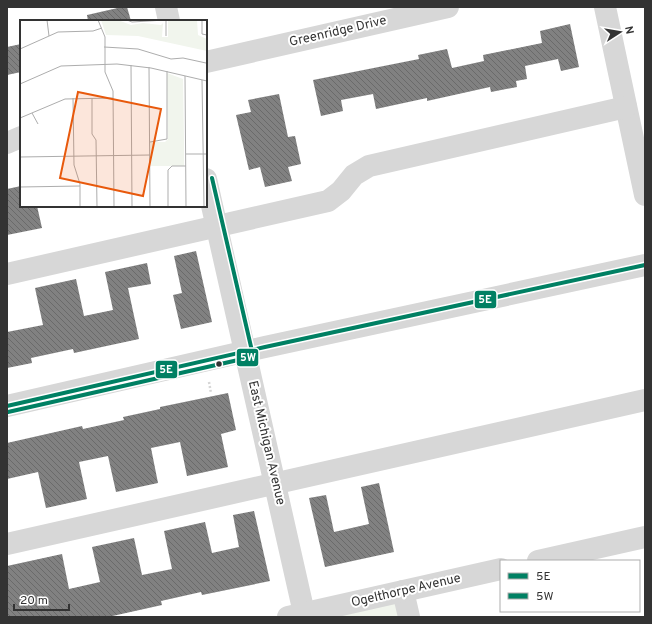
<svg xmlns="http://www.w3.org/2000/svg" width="652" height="624" font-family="Overpass,sans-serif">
	<defs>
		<pattern id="building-back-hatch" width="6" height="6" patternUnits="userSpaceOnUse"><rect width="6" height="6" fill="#818181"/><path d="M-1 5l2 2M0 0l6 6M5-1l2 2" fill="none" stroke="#6a6a6a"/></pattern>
	</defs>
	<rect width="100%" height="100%" fill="#fff"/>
	<polygon fill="#f1f5ed" points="400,597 405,617 311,617"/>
	<g fill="url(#building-back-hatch)">
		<polygon points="122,7 127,7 131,21 88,21 87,15"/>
		<polygon points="570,24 579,67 561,71 558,59 525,66 527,79 516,81 517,87 491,92 490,87 427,101 427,98 376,109 373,94 341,100 343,111 321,116 313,80 419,59 418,55 447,49 452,68 484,61 483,55 542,43 540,31"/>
		<polygon points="21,44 21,72 7,75 7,47"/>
		<polygon points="279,94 288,137 295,136 301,164 288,167 292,181 265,187 260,167 249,170 236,115 251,112 248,100"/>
		<polygon points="21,186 21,206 37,206 42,228 7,235 7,189"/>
		<polygon points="196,251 212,322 181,329 173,295 182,293 174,256"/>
		<polygon points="147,263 151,284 128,288 139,339 74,353 73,349 31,358 32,363 7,368 7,332 43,325 35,288 76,279 84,316 113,310 105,272"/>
		<polygon points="228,393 236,430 221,434 228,467 187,476 180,442 151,448 158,483 116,492 108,456 79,462 87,499 46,508 38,472 7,479 7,443 82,426 83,429 124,420 123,417 160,409 160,407"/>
		<polygon points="379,483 394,552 325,567 309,498 326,495 334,532 369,524 361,487"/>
		<polygon points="254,511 270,581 202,595 201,592 161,601 162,605 108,617 7,617 7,566 62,554 69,589 100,582 92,547 134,538 142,575 172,569 164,531 205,522 212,553 239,547 233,515"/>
	</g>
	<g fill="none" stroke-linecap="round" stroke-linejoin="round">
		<polyline stroke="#d6d6d6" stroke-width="2.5" stroke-dasharray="2 2" stroke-linecap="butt" points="209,382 211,393"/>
		<g stroke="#d7d7d7" stroke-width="22">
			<polyline points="166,7 169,21"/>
			<polyline points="605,7 645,195"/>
			<polyline points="206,62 448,7"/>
			<polyline points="7,143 21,137"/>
			<polyline points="206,179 304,613"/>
			<polyline points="7,274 328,201 341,191 354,175 369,166 626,107"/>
			<polyline points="7,406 265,347 645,265"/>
			<polyline points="7,544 645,400"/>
			<polyline points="538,561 645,537"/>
			<polyline points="403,591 409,617"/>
			<polyline points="288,617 501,569"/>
		</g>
		<g stroke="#fff" stroke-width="7">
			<polyline id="bus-1" points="7,406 265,347 645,265"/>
		</g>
		<g stroke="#fff" stroke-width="7">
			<polyline id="bus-2" points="8,412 247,358 250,356 252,351 212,178"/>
		</g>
		<use href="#bus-1" stroke="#008063" stroke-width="4"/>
		<use href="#bus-2" stroke="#008063" stroke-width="4"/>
	</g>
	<circle fill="#333" stroke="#fff" stroke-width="1.5" cx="219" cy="364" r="3.5"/>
	<g text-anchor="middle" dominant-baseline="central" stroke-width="4" stroke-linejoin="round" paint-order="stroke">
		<g font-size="13" fill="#333" stroke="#fff">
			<text transform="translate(338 32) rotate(-13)">Greenridge Drive</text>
			<text transform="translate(266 443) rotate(77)">East Michigan Avenue</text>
			<text transform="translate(406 591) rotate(-13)">Ogelthorpe Avenue</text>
		</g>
	</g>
	<g transform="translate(20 20)">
		<rect width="187" height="187" fill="#fff"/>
		<path d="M81,0H98L111,5L123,3L141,5L143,3L142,17H148V0H177L178,15L187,19V31L118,16L86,15ZM147,53L163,59L164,122H145L148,119Z" fill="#f1f5ed"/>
		<path d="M130,122H164V146H131Z" fill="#f1f5ed"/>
		<path fill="none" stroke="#adadad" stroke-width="1" d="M27,0L29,16M78,0L85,17V52L93,71L94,187M107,0L112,2L145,0M146,0V16M182,0V14L187,15M84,27L118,29L151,39L163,38L186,43M0,29L38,12L73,11L82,8M111,45L112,187M129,47L130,187M165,56L166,187M182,60L184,187M0,64L41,46L97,44L131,48L187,61M53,78L54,145L60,164V187M72,78V114L76,120L77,187M12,93L18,104M0,98L45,79L93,78M130,122L147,119V51M166,134H187M0,137L130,135M0,167L60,166M148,187V150L152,146H166"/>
		<path fill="#e8590c" fill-opacity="0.15" stroke="#e8590c" stroke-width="2" d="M58,72L141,89L123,176L40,158Z"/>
		<rect width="187" height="187" fill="none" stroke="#333" stroke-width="2"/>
	</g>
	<g stroke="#fff" stroke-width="1.5">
		<rect x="474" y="290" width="23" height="19" rx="4" fill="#008063"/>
		<rect x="236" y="348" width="23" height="19" rx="4" fill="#008063"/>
		<rect x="155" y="360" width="23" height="19" rx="4" fill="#008063"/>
	</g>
	<g font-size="11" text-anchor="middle" font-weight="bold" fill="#fff">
		<text x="485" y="303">5E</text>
		<text x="248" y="361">5W</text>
		<text x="166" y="373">5E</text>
	</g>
	<rect width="652" height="624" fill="none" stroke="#333333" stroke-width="16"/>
	<rect x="500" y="560" width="140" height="52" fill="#ffffff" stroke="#adadad"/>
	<rect x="508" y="573" width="20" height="6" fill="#008063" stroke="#adadad"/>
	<text x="536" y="580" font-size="12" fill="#333333">5E</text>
	<rect x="508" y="593" width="20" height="6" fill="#008063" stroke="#adadad"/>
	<text x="536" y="600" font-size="12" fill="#333333">5W</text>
	<g transform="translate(620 32) rotate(78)" stroke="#ffffff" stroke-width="3" paint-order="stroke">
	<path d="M0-3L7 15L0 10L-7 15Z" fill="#333333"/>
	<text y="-6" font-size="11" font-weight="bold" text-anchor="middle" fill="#333333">N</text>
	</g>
	<path d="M14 604v6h55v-6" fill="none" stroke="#333333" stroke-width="2"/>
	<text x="20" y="604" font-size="12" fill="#333333" stroke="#ffffff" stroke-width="3" paint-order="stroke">20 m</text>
</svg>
